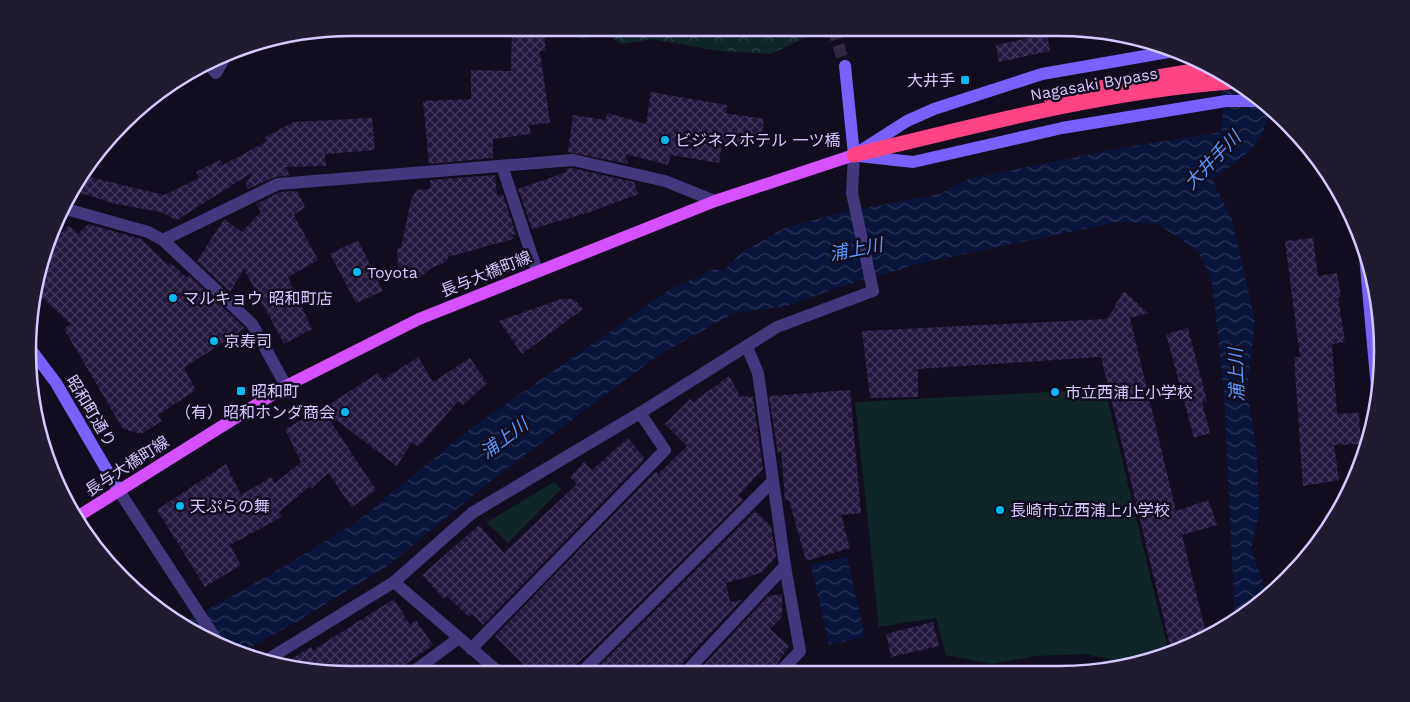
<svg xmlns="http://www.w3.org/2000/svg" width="1410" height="702" font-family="'Work Sans','Noto Sans JP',sans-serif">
	<defs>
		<pattern id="forest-crowns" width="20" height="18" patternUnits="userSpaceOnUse" patternTransform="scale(1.25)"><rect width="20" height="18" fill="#0f2528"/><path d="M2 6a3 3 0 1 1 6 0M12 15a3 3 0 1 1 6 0" fill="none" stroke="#314348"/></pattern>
		<pattern id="water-waves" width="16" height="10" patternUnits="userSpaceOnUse" patternTransform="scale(1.25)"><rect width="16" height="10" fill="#09143a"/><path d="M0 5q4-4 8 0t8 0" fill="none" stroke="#2c3558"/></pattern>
		<pattern id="building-cross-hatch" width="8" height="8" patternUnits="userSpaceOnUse" patternTransform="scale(1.25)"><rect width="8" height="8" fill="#25183f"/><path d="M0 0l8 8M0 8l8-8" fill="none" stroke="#44385c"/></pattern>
	</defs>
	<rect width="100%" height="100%" fill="#110c1e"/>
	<polygon fill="url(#forest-crowns)" points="549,28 831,28 823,29 771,54 720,51 651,39 622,44 604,32 583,39"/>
	<g fill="#0f2528">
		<polygon points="1105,389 1169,654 1130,664 1087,654 1036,656 992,664 946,655 936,618 879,627 855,402"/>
		<polygon points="554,482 561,489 508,543 487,522"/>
	</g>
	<g fill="url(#water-waves)">
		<path d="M1223,77L1268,112C1266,145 1237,162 1212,179L1232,220L1255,321L1247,390L1257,453L1259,515L1251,548L1265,589V597L1235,622L1224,393L1212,282L1198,251L1158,224L1118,222L926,262L858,281L786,306L734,313L657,356L502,472L386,567L296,622L244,651L208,641L183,623L270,575L355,523L470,429L669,290L714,269L723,271L742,252L785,228L840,213L940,194L968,179L1121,148L1222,132Z"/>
		<polygon points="847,557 865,637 829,645 811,565"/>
	</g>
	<g fill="url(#building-cross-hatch)">
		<polygon points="512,28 545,28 545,51 540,51 550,123 529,125 531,134 493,139 493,158 429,164 423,101 471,99 471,70 511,71"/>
		<polygon points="1047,34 1050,51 999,62 996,45"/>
		<polygon points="651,92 727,105 726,113 764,119 762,137 741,146 722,145 719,163 671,155 668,165 625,154 628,164 568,152 573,115 605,120 608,113 646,124"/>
		<polygon points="372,118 375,150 325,154 326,166 286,167 290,175 275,177 248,189 246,184 253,172 177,220 161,212 116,204 74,191 81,175 164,195 199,178 196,172 220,160 223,165 266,142 264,138 293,122"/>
		<polygon points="572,168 634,182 638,194 590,212 532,229 518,189 567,172 566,169"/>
		<polygon points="495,175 497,196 503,194 516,234 512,235 513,239 448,257 447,262 433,267 419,278 399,279 397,249 401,248 411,200 416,190 430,189 430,180"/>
		<polygon points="297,191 305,207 294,215 318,260 288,277 312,329 284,344 244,269 230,292 197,261 224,219 242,232 261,212 256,204 280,192"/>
		<polygon points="88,224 141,239 168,265 171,263 187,278 189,275 245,328 184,368 196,390 158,415 162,421 141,434 123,429 64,329 71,324 34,290 52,243 69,225 78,234"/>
		<polygon points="1313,238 1318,276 1337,273 1341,297 1338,297 1345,342 1332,344 1337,414 1359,413 1361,444 1334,445 1339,480 1303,486 1294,357 1300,357 1285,241"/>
		<polygon points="358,240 383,291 356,303 330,254"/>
		<polygon points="1124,291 1148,313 1130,318 1176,511 1208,500 1217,525 1182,535 1207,637 1183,650 1172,653 1101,357 918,369 918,397 870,398 862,331 1107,319"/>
		<polygon points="561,299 574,299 583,309 522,354 499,321"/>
		<polygon points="1188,328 1207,401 1202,402 1210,433 1194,438 1166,334"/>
		<polygon points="418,357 433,382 470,358 487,383 463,405 458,401 418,447 412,442 397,466 323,410 376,490 352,507 328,473 312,488 309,487 279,512 282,517 230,545 241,565 205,587 157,510 226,464 241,495 271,477 275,483 301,462 285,429 322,409 378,373 383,380"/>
		<polygon points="729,376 740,396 753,397 763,469 739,495 743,500 588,654 566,673 532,673 495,636 656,471 658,474 687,446 665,424 690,399 693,402"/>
		<polygon points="850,390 861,513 841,515 850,548 806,561 789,500 785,501 781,450 778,454 769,396"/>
		<polygon points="628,438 645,459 483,625 472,614 469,617 447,596 444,599 422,575 479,525 504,553 577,484 570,477 584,462 592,470"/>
		<polygon points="755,511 771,526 776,557 761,573 726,583 730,602 742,600 679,667 677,673 609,673 600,665"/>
		<polygon points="782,594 782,617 770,629 789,646 771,673 696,673 768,596"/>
		<polygon points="394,599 410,625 416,620 433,645 392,674 330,674 286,662 311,647 313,650"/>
		<polygon points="933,622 939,646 891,657 886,634"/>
	</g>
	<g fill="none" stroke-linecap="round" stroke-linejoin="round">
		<polyline stroke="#2f2840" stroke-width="12" stroke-dasharray="12 6" stroke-linecap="butt" points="833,28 845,66"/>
		<g stroke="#43377d" stroke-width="12">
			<polyline points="209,65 216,73 225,57"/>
			<polyline points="502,166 537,271"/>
			<polyline points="66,209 148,232 163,240 252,324 286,386"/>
			<polyline points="163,240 278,184 573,160 665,181 715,201"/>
			<polyline points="747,347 758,373 785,566 800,651 779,673"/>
			<polyline points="119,491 219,644"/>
			<polyline points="394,582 500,673"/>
			<polyline points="471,649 665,450 640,413"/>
			<polyline points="270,658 394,582 472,513 640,413 777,327 873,291 852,193 854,155"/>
			<polyline points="1068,672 1084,672"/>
			<polyline points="581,673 773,481"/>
			<polyline points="685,673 785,566"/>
			<polyline points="410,674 459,638"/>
		</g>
		<g stroke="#7a60fe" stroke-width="12">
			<polyline points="845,66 854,155"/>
			<polyline points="860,151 907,121 934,109 1042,74 1168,52"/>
			<polyline points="859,156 913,162 1062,128 1226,101 1254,101"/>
			<polyline points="1364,245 1377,389"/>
			<polyline points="32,351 56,383 119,491"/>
		</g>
		<polyline stroke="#d550fe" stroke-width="12" points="77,517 286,386 419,319 715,201 854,155"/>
		<g stroke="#fe4484" stroke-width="15">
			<polyline points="1051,98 1133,81 1212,68"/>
			<path d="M854,155C978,125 1102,92 1229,82"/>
		</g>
	</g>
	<g fill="#01baf3" stroke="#110c1e" stroke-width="2">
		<rect x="960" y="75" width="10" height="10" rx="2.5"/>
		<circle cx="665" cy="140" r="5"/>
		<circle cx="357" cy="272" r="5"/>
		<circle cx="173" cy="298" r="5"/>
		<circle cx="214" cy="341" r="5"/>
		<rect x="236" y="386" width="10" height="10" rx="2.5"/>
		<circle cx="1055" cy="392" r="5"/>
		<circle cx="345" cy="412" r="5"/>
		<circle cx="180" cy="506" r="5"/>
		<circle cx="1000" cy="510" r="5"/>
	</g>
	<g text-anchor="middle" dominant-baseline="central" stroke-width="5" stroke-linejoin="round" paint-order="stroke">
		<g font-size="16" fill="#d6c9ff" stroke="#110c1e" text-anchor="start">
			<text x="955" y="80" text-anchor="end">大井手</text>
			<text x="675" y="140">ビジネスホテル 一ツ橋</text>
			<text x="367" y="272">Toyota</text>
			<text x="183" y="298">マルキョウ 昭和町店</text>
			<text x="224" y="341">京寿司</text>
			<text x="251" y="391">昭和町</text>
			<text x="1065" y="392">市立西浦上小学校</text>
			<text x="335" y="412" text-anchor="end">（有）昭和ホンダ商会</text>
			<text x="190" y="506">天ぷらの舞</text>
			<text x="1010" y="510">長崎市立西浦上小学校</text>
		</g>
		<g font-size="16" fill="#d6c9ff" stroke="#110c1e">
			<text transform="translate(1094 84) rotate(-10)">Nagasaki Bypass</text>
			<text transform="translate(486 274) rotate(-22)">長与大橋町線</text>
			<text transform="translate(91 411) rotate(59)">昭和町通り</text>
			<text transform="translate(127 466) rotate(-33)">長与大橋町線</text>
		</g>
		<g font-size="18" font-style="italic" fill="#579bfe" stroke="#110c1e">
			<text transform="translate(1212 160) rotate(-46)">大井手川</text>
			<text transform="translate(856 249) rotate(-11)">浦上川</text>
			<text transform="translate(1236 375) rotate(-92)">浦上川</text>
			<text transform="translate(504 438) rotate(-37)">浦上川</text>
		</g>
	</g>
	<path d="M0 0H1410V702H0ZM351 36H1059A315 315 0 0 1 1374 351V351A315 315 0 0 1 1059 666H351A315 315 0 0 1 36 351V351A315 315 0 0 1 351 36Z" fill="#211b30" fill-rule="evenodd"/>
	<path fill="none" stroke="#d6c9ff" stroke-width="2.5" d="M351 36H1059A315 315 0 0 1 1374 351V351A315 315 0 0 1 1059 666H351A315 315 0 0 1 36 351V351A315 315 0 0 1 351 36Z"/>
</svg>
